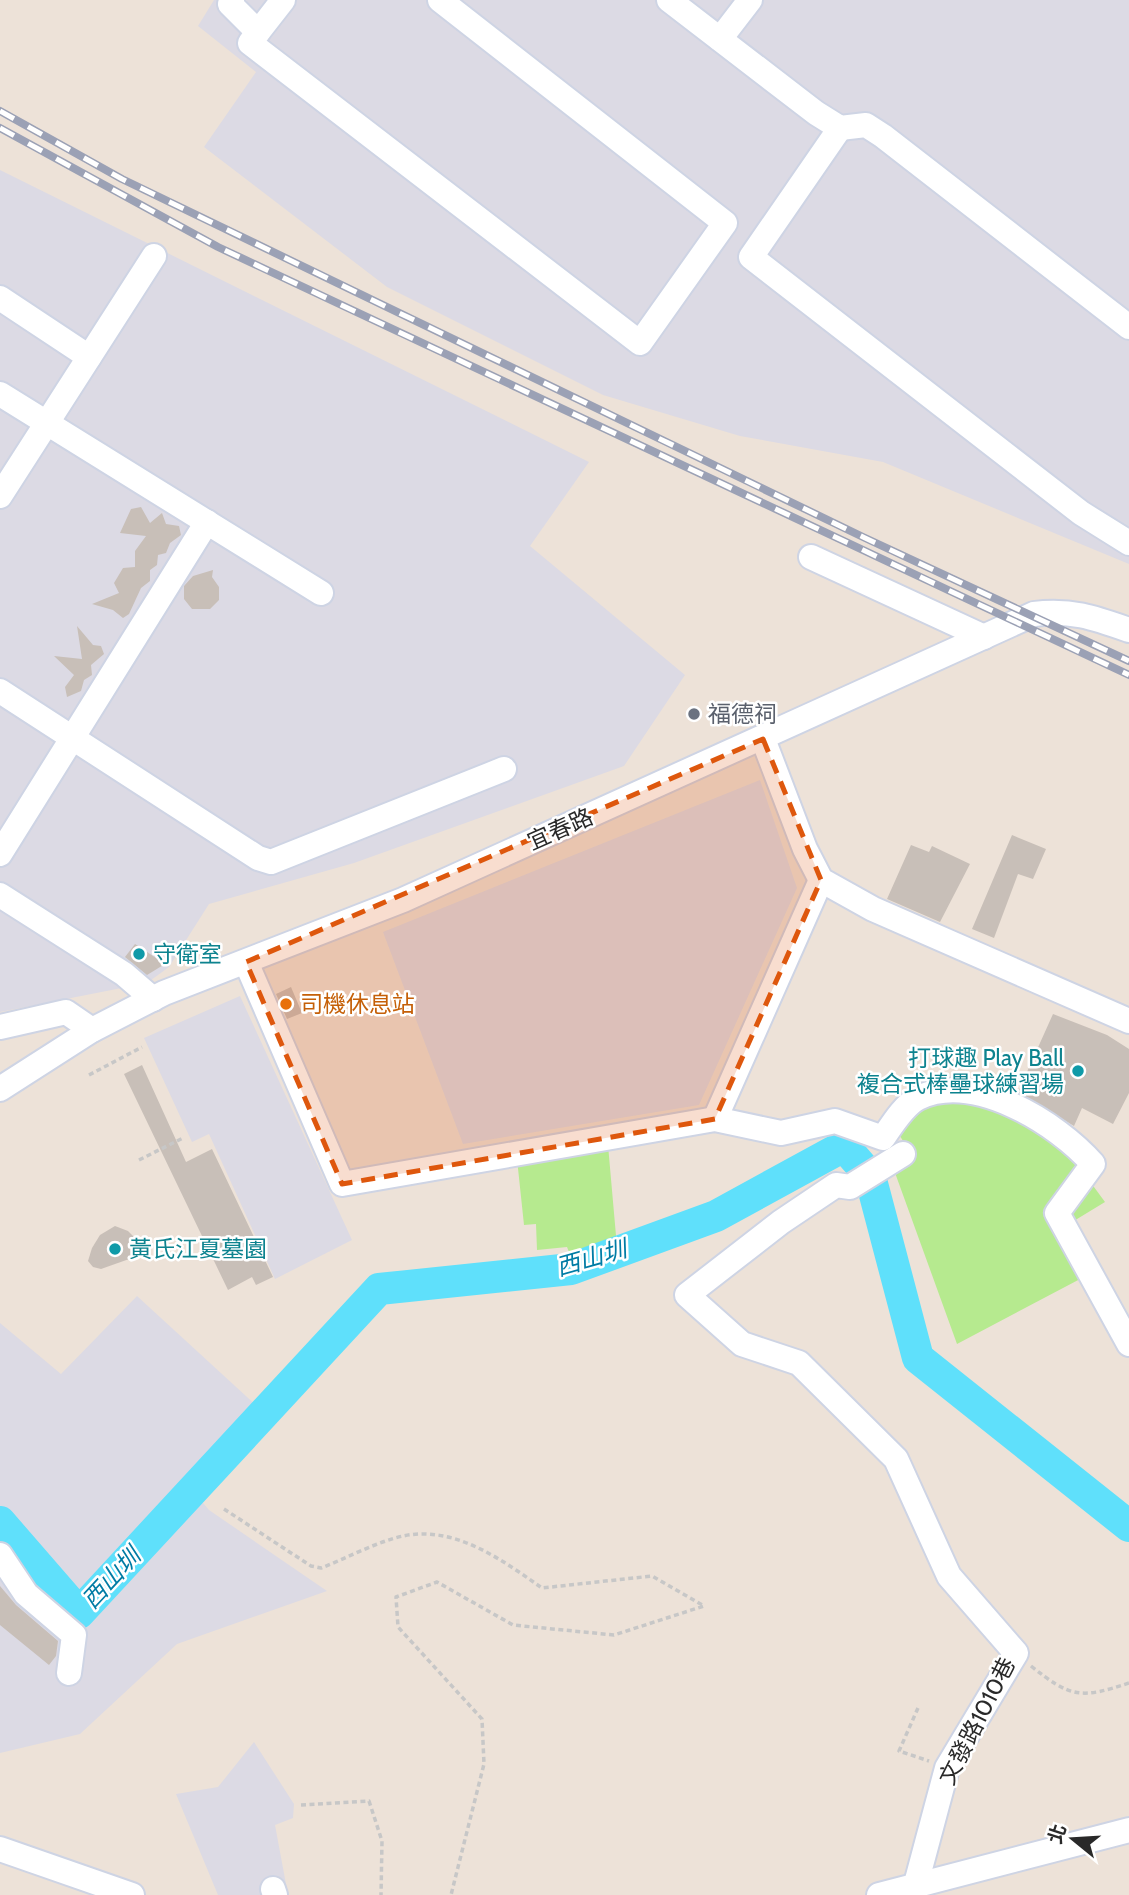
<svg xmlns="http://www.w3.org/2000/svg" width="1129" height="1895" font-family="Cabin,'Noto Sans TC',sans-serif">
	<rect width="100%" height="100%" fill="#ede2d8"/>
	<g fill="#dcdae4">
		<polygon points="214,0 1129,0 1129,564 883,462 740,436 603,395 387,287 204,147 256,72 198,26"/>
		<polygon points="0,170 589,462 530,546 685,675 624,766 354,863 209,904 169,967 147,983 0,1012"/>
		<polygon points="760,780 797,888 699,1105 463,1144 383,932"/>
		<polygon points="240,996 352,1240 275,1279 209,1134 192,1142 144,1038"/>
		<polygon points="137,1296 260,1409 187,1484 209,1510 327,1591 177,1644 80,1734 0,1753 0,1323 61,1374"/>
		<polygon points="254,1742 294,1804 293,1818 275,1825 288,1895 218,1895 176,1794 218,1787"/>
	</g>
	<g fill="#b6ea8f">
		<polygon points="970,1096 1061,1142 1105,1202 1059,1230 1082,1278 957,1344 894,1170 914,1158 898,1133 926,1100"/>
		<polygon points="608,1145 617,1247 569,1252 567,1247 537,1250 536,1224 524,1225 517,1159"/>
	</g>
	<g fill="none" stroke-linecap="round" stroke-linejoin="round">
		<polyline stroke="#5fe0fb" stroke-width="32" points="0,1522 79,1613 379,1289 571,1269 716,1216 844,1146 870,1176 918,1358 1129,1526"/>
	</g>
	<g fill="#c8bfb8">
		<polygon points="141,507 150,523 162,513 166,524 179,526 181,535 170,543 166,553 158,555 157,565 150,570 150,581 141,588 129,614 123,618 113,610 92,604 119,593 114,583 123,568 135,567 135,551 146,536 120,533 131,509"/>
		<polygon points="213,570 212,577 219,587 219,600 210,609 192,609 184,599 184,586 193,576"/>
		<polygon points="77,626 93,645 101,646 104,654 91,665 92,675 84,680 81,691 67,697 65,687 74,675 54,656 82,659"/>
		<polygon points="1012,835 1046,849 1033,879 1018,874 994,938 972,929"/>
		<polygon points="911,845 929,852 932,846 970,864 940,922 887,899"/>
		<polygon points="135,944 165,964 147,975 125,957"/>
		<polygon points="291,987 302,1013 287,1019 276,994"/>
		<polygon points="1053,1014 1107,1035 1129,1049 1129,1093 1113,1124 1082,1108 1074,1126 1018,1092"/>
		<polygon points="142,1065 186,1162 212,1149 273,1277 256,1285 252,1277 228,1290 124,1074"/>
		<polygon points="115,1226 128,1231 136,1239 139,1251 132,1258 101,1269 93,1267 88,1261 92,1248 100,1235"/>
		<polygon points="0,1586 16,1605 58,1641 56,1656 49,1665 0,1625"/>
	</g>
	<g fill="none" stroke-linecap="round" stroke-linejoin="round">
		<g stroke="#ced4e4" stroke-width="28">
			<g id="minor">
				<polyline points="232,0 230,4 258,32 283,0"/>
				<polyline points="669,0 816,113 840,128 866,125 883,136 1129,327"/>
				<polyline points="258,32 250,43 640,343 725,223 440,0"/>
				<polyline points="720,39 750,0"/>
				<polyline points="840,128 751,257 1081,513 1129,543"/>
				<polyline points="0,298 89,357"/>
				<polyline points="0,394 321,593"/>
				<polyline points="0,496 154,256"/>
				<polyline points="811,557 984,637"/>
				<polyline points="0,691 258,858 271,862 504,769"/>
				<polyline points="763,739 805,849 821,880 873,909 1129,1021"/>
				<polyline points="0,854 207,522"/>
				<polyline points="0,895 124,974 153,999"/>
				<path d="M246,962L342,1184L715,1119L781,1133L835,1121L883,1138C892,1125 904,1105 918,1098C974,1071 1057,1123 1093,1164L1057,1213L1129,1344"/>
				<polyline points="0,1027 66,1012 92,1030"/>
				<path d="M0,1089L92,1030L164,993L403,900L1034,614C1070,609 1095,618 1129,630"/>
				<polyline points="715,1119 821,880"/>
				<polyline points="903,1154 850,1187 836,1185 781,1222 687,1295 742,1344 799,1363 896,1459 949,1576 1016,1653 947,1768 913,1895"/>
				<polyline points="0,1555 26,1594 74,1635 69,1673"/>
				<polyline points="0,1849 132,1895"/>
				<polyline points="273,1889 275,1895"/>
				<polyline points="879,1895 1129,1830"/>
			</g>
		</g>
		<g stroke="#c7c7c7" stroke-width="3.5" stroke-dasharray="5 3.5" stroke-linecap="butt">
			<polyline points="89,1075 142,1047"/>
			<polyline points="139,1160 183,1138"/>
			<path d="M224,1509L311,1566L321,1568C347,1558 376,1542 403,1536C455,1525 502,1560 542,1588L652,1576L704,1606L614,1635L513,1625L437,1582L396,1597L398,1627L482,1719L484,1764L451,1895"/>
			<path d="M1031,1666C1071,1698 1081,1699 1129,1683"/>
			<polyline points="918,1708 899,1751 929,1761"/>
			<polyline points="301,1805 369,1801 382,1841 381,1895"/>
		</g>
		<use href="#minor" stroke="#fff" stroke-width="24"/>
		<g stroke="#9ba1b5" stroke-width="8">
			<g id="rail">
				<polyline points="0,111 122,179 863,537 1129,661"/>
				<polyline points="0,128 218,247 1129,675"/>
			</g>
		</g>
		<use href="#rail" stroke="#fff" stroke-width="5" stroke-dasharray="16" stroke-linecap="butt"/>
	</g>
	<path fill="#de570d" fill-opacity="0.2" stroke="#de570d" stroke-width="5" stroke-dasharray="14 9" stroke-linejoin="round" d="M763,739L821,880L715,1119L342,1184L246,962Z"/>
	<circle fill="#6b7280" stroke="#fff" stroke-width="2.5" cx="694" cy="714" r="7"/>
	<g fill="#0f9aa8" stroke="#fff" stroke-width="2.5">
		<circle cx="139" cy="954" r="7"/>
		<circle cx="1078" cy="1071" r="7"/>
		<circle cx="115" cy="1249" r="7"/>
	</g>
	<circle fill="#e8710a" stroke="#fff" stroke-width="2.5" cx="286" cy="1004" r="7"/>
	<g text-anchor="middle" dominant-baseline="central" stroke-width="5" stroke-linejoin="round" paint-order="stroke">
		<g font-size="23" fill="#5b616d" stroke="#fff" text-anchor="start">
			<text x="708" y="714">福德祠</text>
		</g>
		<g font-size="23" fill="#292929" stroke="#fff">
			<text transform="translate(560 829) rotate(-24)">宜春路</text>
			<text transform="translate(977 1721) rotate(-63)">文發路1010巷</text>
		</g>
		<g font-size="23" fill="#0d838f" stroke="#fff" text-anchor="start">
			<text x="153" y="954">守衛室</text>
			<text x="1064" y="1058" text-anchor="end">打球趣 Play Ball<tspan x="1064" dy="26">複合式棒壘球練習場</tspan></text>
			<text x="129" y="1249">黃氏江夏墓園</text>
		</g>
		<g font-size="23" fill="#c56008" stroke="#fff" text-anchor="start">
			<text x="300" y="1004">司機休息站</text>
		</g>
		<g font-size="24" font-style="italic" fill="#007ca5" stroke="#fff">
			<text transform="translate(591 1258) rotate(-16)">西山圳</text>
			<text transform="translate(111 1578) rotate(-47)">西山圳</text>
		</g>
	</g>
	<g transform="translate(1073 1839) rotate(288)" stroke="#ffffff" stroke-width="5" paint-order="stroke">
	<path d="M0-5L12 26L0 18L-12 26Z" fill="#292929"/>
	<text y="-10" font-size="19" font-weight="bold" text-anchor="middle" fill="#292929">北</text>
	</g>
</svg>
